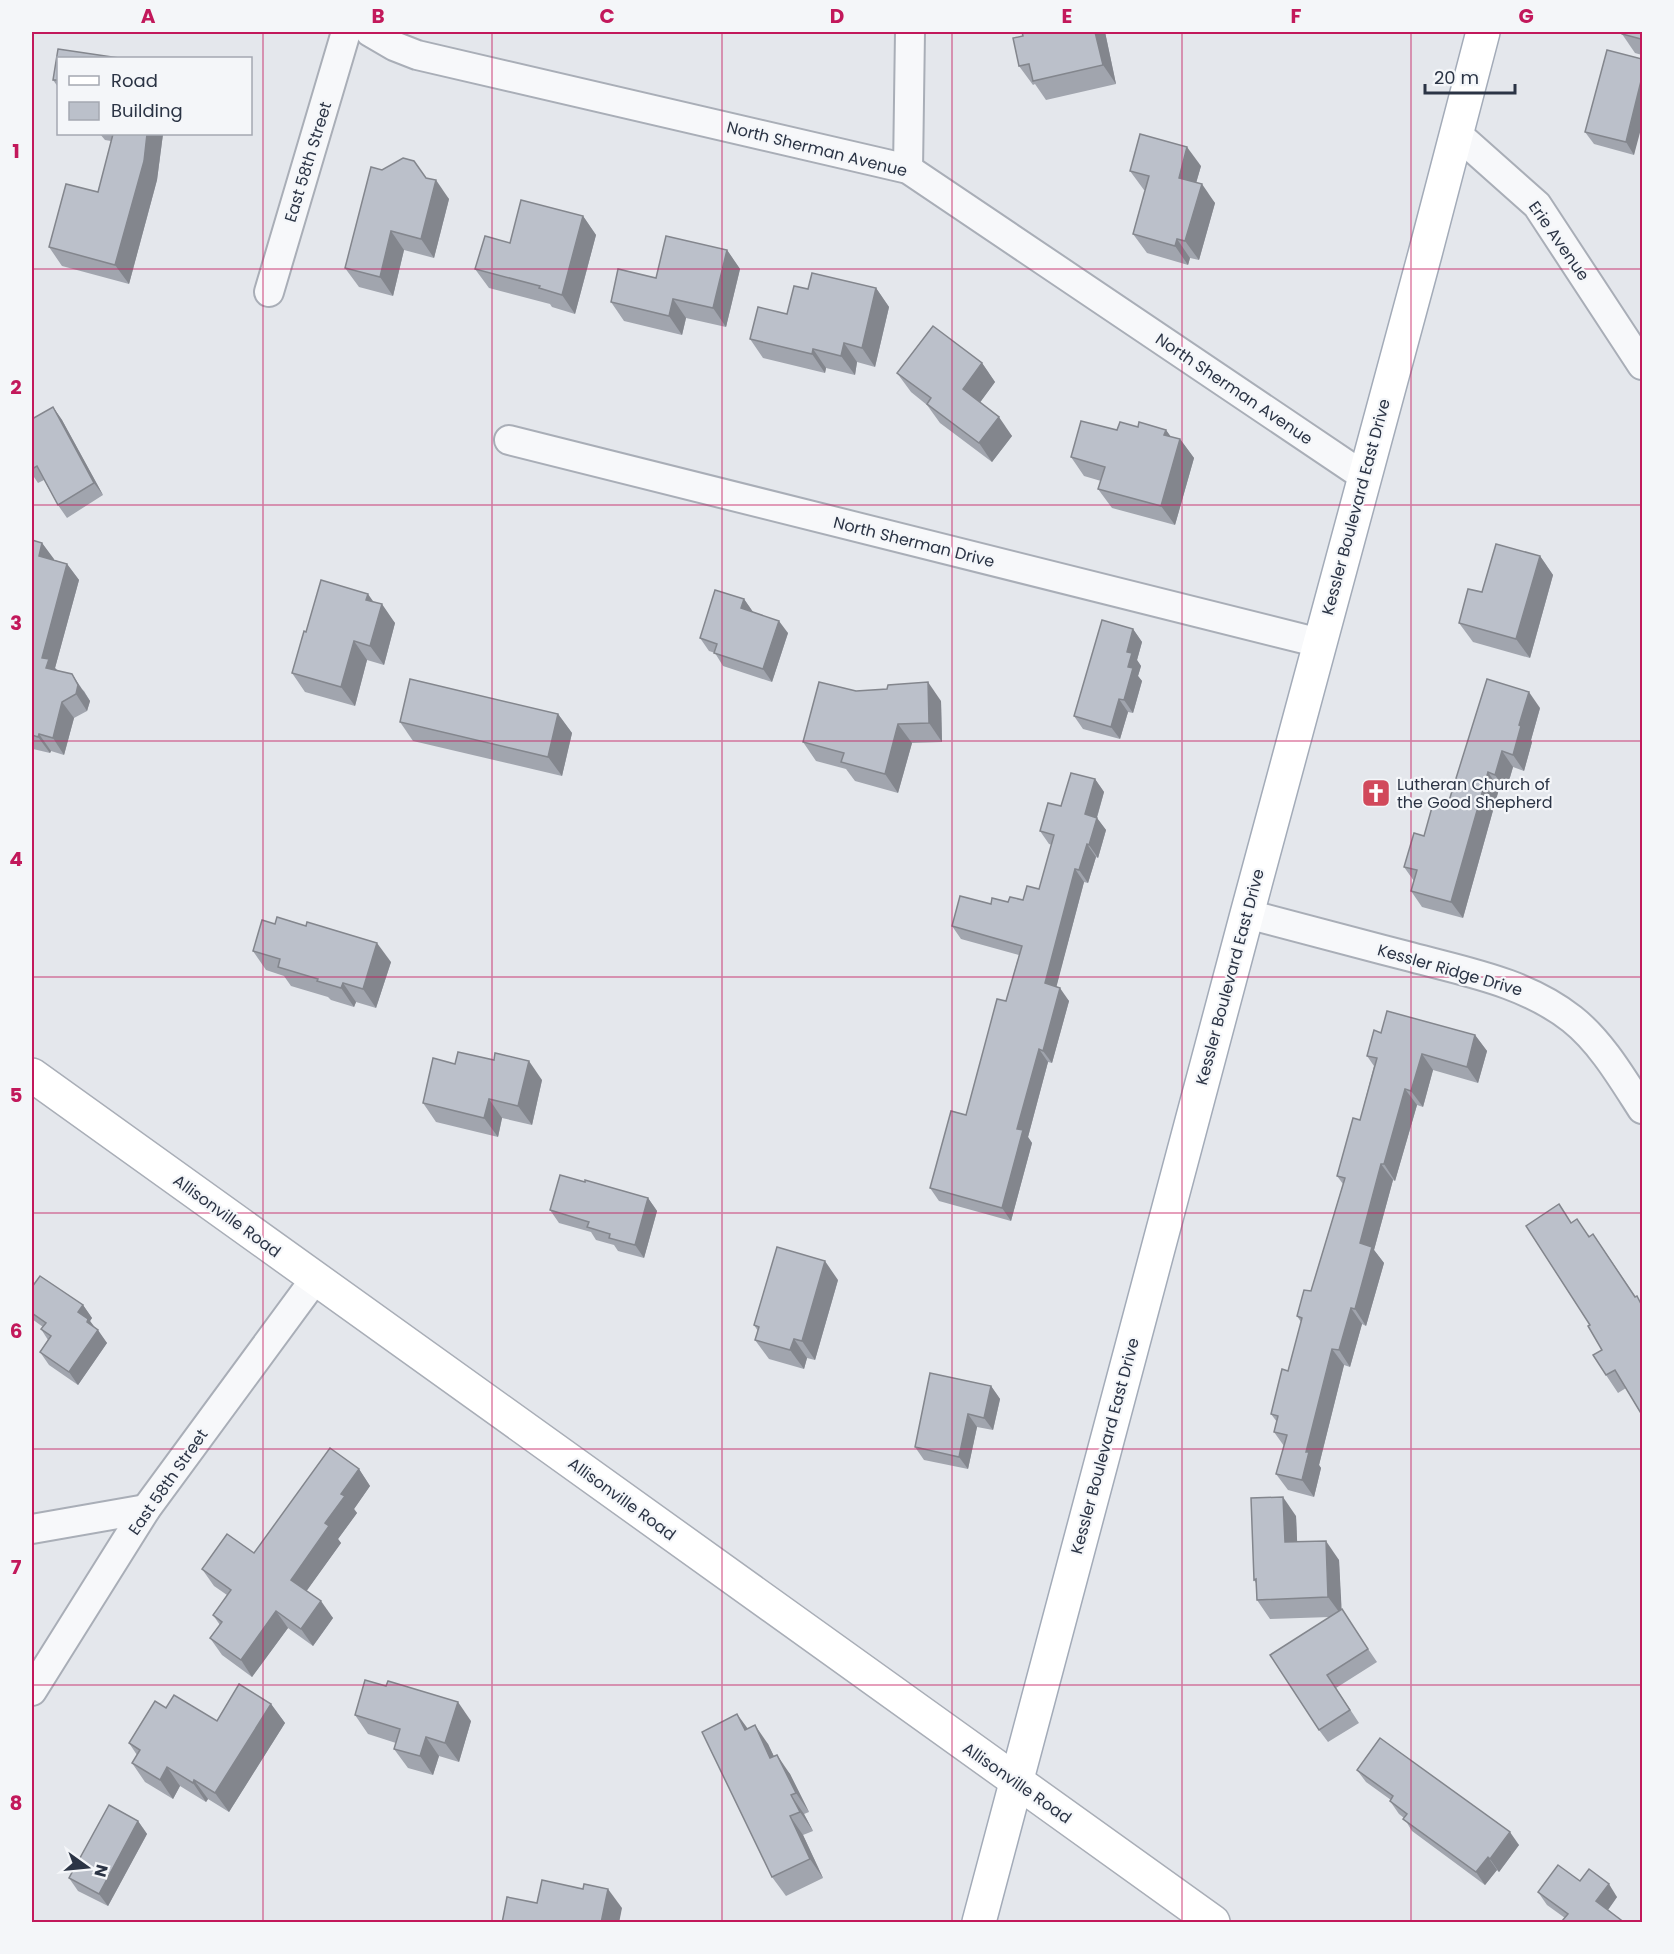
<svg xmlns="http://www.w3.org/2000/svg" width="1674" height="1954" font-family="Poppins,sans-serif">
	<rect width="100%" height="100%" fill="#e4e7ec"/>
	<g fill="none" stroke-linecap="round" stroke-linejoin="round">
		<g stroke="#a9aeb7" stroke-width="32">
			<g id="street">
				<polyline points="370,32 394,46 417,55 908,169 1365,477"/>
				<polyline points="1456,133 1537,205 1642,365"/>
				<polyline points="908,169 910,32"/>
				<polyline points="269,292 346,32"/>
				<polyline points="509,440 1320,643"/>
				<path d="M1247,914C1301,928 1356,943 1411,957C1466,972 1525,982 1572,1019C1601,1042 1622,1078 1642,1109"/>
				<polyline points="32,1529 146,1509"/>
				<polyline points="32,1691 146,1509 315,1279"/>
			</g>
		</g>
		<g stroke="#a9aeb7" stroke-width="36">
			<polyline id="secondary" points="32,1075 1213,1922"/>
		</g>
		<g stroke="#a3abb8" stroke-width="36">
			<polyline id="primary" points="979,1922 1247,914 1425,254 1483,32"/>
		</g>
		<use href="#street" stroke="#f7f8fa" stroke-width="28"/>
		<use href="#secondary" stroke="#fff" stroke-width="33"/>
		<use href="#primary" stroke="#fff" stroke-width="33"/>
	</g>
	<g fill="#a1a5ae">
		<polygon points="1105,32 1116,84 1046,100 1035,84 1033,85 1019,66"/>
		<polygon points="1642,32 1642,55 1635,53 1622,34"/>
		<polygon points="58,58 58,87 53,80"/>
		<polygon points="1642,59 1634,155 1594,144 1585,132"/>
		<polygon points="100,134 163,134 157,180 129,284 62,266 49,247 98,192 111,141 105,140"/>
		<polygon points="1201,166 1196,183 1215,203 1199,260 1190,258 1188,265 1147,253 1133,234 1146,190 1144,190 1130,171"/>
		<polygon points="382,170 426,178 449,199 434,258 404,250 393,296 359,287 345,268"/>
		<polygon points="583,216 596,235 575,314 552,307 550,304 489,288 475,269 510,243"/>
		<polygon points="727,250 740,269 726,327 686,318 682,335 624,321 611,302 656,278"/>
		<polygon points="876,288 889,307 875,367 857,362 855,375 826,368 825,373 763,358 750,339 787,314 808,289"/>
		<polygon points="982,363 995,382 980,402 1012,436 992,462 940,423 927,405 911,392 897,373"/>
		<polygon points="53,407 62,420 103,495 67,518 58,505 44,480 38,483 32,474 32,419"/>
		<polygon points="1117,430 1166,430 1171,437 1180,439 1194,458 1175,525 1112,508 1098,489 1101,481 1084,476 1071,457"/>
		<polygon points="32,540 42,543 54,560 67,564 79,580 55,668 84,691 90,701 87,711 74,718 64,755 51,751 50,753 33,749 32,754"/>
		<polygon points="1540,556 1553,575 1530,658 1473,642 1459,623 1482,592"/>
		<polygon points="744,599 753,612 788,633 772,682 723,666 715,653 709,651 700,638"/>
		<polygon points="374,602 395,623 384,665 367,660 355,706 305,692 292,673 306,632"/>
		<polygon points="1133,629 1142,642 1137,660 1141,666 1138,676 1142,681 1133,713 1128,712 1120,739 1083,729 1074,716"/>
		<polygon points="856,691 941,701 942,742 912,743 898,793 855,781 846,769 816,761 803,742"/>
		<polygon points="1540,708 1531,740 1532,742 1524,771 1513,767 1506,791 1499,789 1463,918 1422,907 1411,891 1414,881 1404,867 1424,836 1448,804"/>
		<polygon points="558,714 572,733 562,776 413,741 400,722"/>
		<polygon points="1095,779 1104,792 1097,818 1106,830 1098,858 1096,857 1088,883 1084,882 1056,987 1069,1001 1052,1063 1048,1062 1028,1137 1032,1143 1011,1221 939,1201 930,1188 966,1115 1006,1001 1019,955 961,939 952,926 991,904 1023,900 1039,889 1052,845 1049,844 1040,831 1061,806"/>
		<polygon points="253,951 391,962 376,1008 356,1002 354,1007 331,1000 328,997 291,986 284,976 266,970"/>
		<polygon points="1381,1033 1475,1035 1487,1051 1478,1083 1433,1070 1423,1107 1417,1105 1395,1181 1393,1180 1374,1250 1384,1263 1366,1326 1362,1324 1350,1367 1344,1365 1319,1465 1321,1468 1314,1497 1288,1490 1276,1474 1284,1446 1274,1432 1277,1422 1271,1414 1288,1371 1301,1322 1297,1316 1311,1291 1343,1184 1337,1176 1360,1120 1374,1066 1367,1056"/>
		<polygon points="455,1064 542,1080 532,1125 502,1118 498,1137 436,1122 423,1103"/>
		<polygon points="585,1182 648,1198 657,1211 644,1258 618,1251 614,1245 596,1240 591,1232 559,1223 550,1210"/>
		<polygon points="1572,1222 1590,1236 1593,1234 1636,1297 1637,1296 1642,1305 1642,1415 1626,1388 1618,1393 1606,1375 1602,1350 1590,1325"/>
		<polygon points="838,1280 815,1360 807,1358 804,1369 769,1359 755,1340 758,1331 754,1325"/>
		<polygon points="32,1287 83,1305 92,1318 90,1321 107,1343 78,1385 49,1365 40,1352 48,1340 41,1329 43,1327 32,1319"/>
		<polygon points="991,1386 1000,1399 993,1430 977,1427 968,1469 924,1460 915,1447"/>
		<polygon points="359,1469 370,1486 354,1509 357,1513 338,1539 341,1543 306,1591 333,1618 313,1646 288,1628 252,1677 222,1655 210,1638 220,1625 213,1615 227,1595 214,1586 202,1569 254,1553"/>
		<polygon points="1296,1516 1297,1542 1339,1560 1341,1609 1377,1662 1336,1688 1359,1723 1328,1742 1319,1730 1330,1617 1270,1619 1257,1600 1256,1583 1254,1580"/>
		<polygon points="271,1704 285,1723 229,1812 208,1799 206,1802 180,1786 173,1799 145,1782 132,1763 137,1755 129,1743 166,1708 217,1721"/>
		<polygon points="355,1715 471,1721 459,1762 439,1756 433,1775 408,1768 394,1749 396,1743 368,1734"/>
		<polygon points="748,1728 768,1744 774,1757 790,1774 809,1812 804,1814 813,1831 803,1835 823,1878 786,1896 772,1877"/>
		<polygon points="1357,1770 1519,1845 1499,1872 1497,1870 1485,1885 1412,1831 1404,1818 1399,1814 1390,1801 1391,1800 1366,1782"/>
		<polygon points="138,1821 147,1834 108,1906 78,1891 69,1878"/>
		<polygon points="1580,1881 1617,1897 1608,1910 1625,1923 1563,1923 1562,1921 1565,1918 1547,1905 1538,1892"/>
	</g>
	<g fill="#83868d">
		<polygon points="1095,32 1105,32 1116,84 1103,65"/>
		<polygon points="1642,77 1642,125 1634,155 1626,142"/>
		<polygon points="147,134 163,134 157,180 129,284 115,265"/>
		<polygon points="1187,147 1201,166 1192,197 1179,178"/>
		<polygon points="436,180 449,199 434,258 421,239"/>
		<polygon points="1202,184 1215,203 1199,260 1185,241"/>
		<polygon points="583,216 596,235 575,314 562,295"/>
		<polygon points="391,231 404,250 393,296 380,277"/>
		<polygon points="1177,239 1190,258 1188,265 1175,246"/>
		<polygon points="727,250 740,269 726,327 713,308"/>
		<polygon points="876,288 889,307 875,367 862,348"/>
		<polygon points="673,299 686,318 682,335 669,316"/>
		<polygon points="844,343 857,362 855,375 841,356"/>
		<polygon points="813,349 826,368 825,373 812,354"/>
		<polygon points="982,363 995,382 976,408 963,389"/>
		<polygon points="53,407 62,420 103,495 94,483"/>
		<polygon points="999,417 1012,436 992,462 979,443"/>
		<polygon points="1166,430 1178,447 1180,439 1194,458 1175,525 1161,506 1164,435"/>
		<polygon points="42,543 54,559 50,573 39,556"/>
		<polygon points="1540,556 1553,575 1530,658 1516,639"/>
		<polygon points="67,564 79,580 55,668 60,676 46,668 42,658"/>
		<polygon points="368,594 380,611 382,604 395,623 384,665 370,646 366,600"/>
		<polygon points="744,599 753,612 741,608"/>
		<polygon points="779,621 788,633 772,682 763,669"/>
		<polygon points="1133,629 1142,642 1137,660 1141,666 1138,676 1142,681 1133,713 1124,700 1128,667 1127,652"/>
		<polygon points="354,641 367,660 355,706 341,687"/>
		<polygon points="72,674 90,701 87,711 76,694"/>
		<polygon points="928,682 941,701 942,742 929,723"/>
		<polygon points="1529,692 1540,708 1531,740 1532,742 1524,771 1513,755 1519,725"/>
		<polygon points="1119,699 1128,712 1120,739 1111,727"/>
		<polygon points="62,702 74,718 64,755 53,738"/>
		<polygon points="558,714 572,733 562,776 548,757"/>
		<polygon points="898,724 912,743 898,793 885,774"/>
		<polygon points="39,734 51,751 50,753 38,737"/>
		<polygon points="1502,751 1513,767 1506,791 1495,775"/>
		<polygon points="1488,772 1499,789 1463,918 1451,902"/>
		<polygon points="1095,779 1104,792 1094,827 1085,814"/>
		<polygon points="1097,818 1106,830 1098,858 1089,845"/>
		<polygon points="1087,844 1096,857 1088,883 1079,870"/>
		<polygon points="1075,869 1084,882 1054,996 1045,983"/>
		<polygon points="377,943 391,962 376,1008 363,989"/>
		<polygon points="343,983 356,1002 354,1007 341,988"/>
		<polygon points="1060,988 1069,1001 1052,1063 1043,1051"/>
		<polygon points="1475,1035 1487,1051 1478,1083 1467,1067"/>
		<polygon points="1039,1049 1048,1062 1028,1137 1032,1143 1011,1221 1002,1208 1017,1129"/>
		<polygon points="1422,1054 1433,1070 1423,1107 1411,1091"/>
		<polygon points="529,1061 542,1080 532,1125 518,1106"/>
		<polygon points="1405,1089 1417,1105 1395,1181 1384,1164"/>
		<polygon points="489,1099 502,1118 498,1137 484,1118"/>
		<polygon points="1381,1164 1393,1180 1374,1250 1384,1263 1366,1326 1355,1309 1360,1243"/>
		<polygon points="648,1198 657,1211 644,1258 635,1245"/>
		<polygon points="825,1261 838,1280 815,1360 802,1341"/>
		<polygon points="83,1305 92,1318 90,1321 97,1331 98,1330 107,1343 78,1385 69,1372 78,1312"/>
		<polygon points="1351,1308 1362,1324 1350,1367 1339,1350"/>
		<polygon points="794,1339 807,1358 804,1369 790,1350"/>
		<polygon points="1332,1349 1344,1365 1319,1465 1321,1468 1314,1497 1302,1480 1306,1452"/>
		<polygon points="991,1386 1000,1399 993,1430 984,1418"/>
		<polygon points="968,1414 977,1427 968,1469 959,1457"/>
		<polygon points="359,1469 370,1486 354,1509 357,1513 338,1539 341,1543 303,1596 291,1580 325,1523 341,1494"/>
		<polygon points="1283,1497 1296,1516 1298,1561 1285,1542"/>
		<polygon points="1326,1541 1339,1560 1342,1616 1328,1597"/>
		<polygon points="321,1601 333,1618 313,1646 301,1629"/>
		<polygon points="276,1611 288,1628 252,1677 241,1660"/>
		<polygon points="458,1702 471,1721 459,1762 445,1743"/>
		<polygon points="271,1704 285,1723 229,1812 215,1793"/>
		<polygon points="737,1714 751,1733 745,1730"/>
		<polygon points="755,1725 768,1744 784,1777 770,1758"/>
		<polygon points="426,1737 439,1756 433,1775 420,1756"/>
		<polygon points="777,1755 790,1774 809,1812 796,1793"/>
		<polygon points="167,1767 180,1786 173,1799 160,1780"/>
		<polygon points="194,1780 208,1799 206,1802 193,1783"/>
		<polygon points="791,1795 804,1814 813,1831 800,1812"/>
		<polygon points="790,1816 803,1835 823,1878 810,1859"/>
		<polygon points="138,1821 147,1834 108,1906 99,1894"/>
		<polygon points="1510,1832 1519,1845 1499,1872 1490,1859"/>
		<polygon points="1488,1857 1497,1870 1485,1885 1476,1872"/>
		<polygon points="1609,1884 1617,1897 1605,1914 1596,1901"/>
		<polygon points="608,1889 622,1908 619,1923 601,1923"/>
	</g>
	<g fill="#bbc0ca" stroke="#83868d" stroke-width="1.5">
		<polygon points="1022,32 1095,32 1103,65 1033,81 1029,64 1019,66 1013,38 1023,36"/>
		<polygon points="1622,32 1642,32 1641,39 1622,34"/>
		<polygon points="58,49 119,58 58,58 58,80 53,80"/>
		<polygon points="1607,50 1642,59 1642,77 1626,142 1585,132"/>
		<polygon points="113,134 147,134 144,161 115,265 49,247 66,184 98,192"/>
		<polygon points="1140,134 1187,147 1179,178 1202,184 1185,241 1177,239 1175,246 1133,234 1149,176 1130,171"/>
		<polygon points="403,158 414,161 426,178 436,180 421,239 391,231 380,277 345,268 371,167 382,170"/>
		<polygon points="521,200 583,216 562,295 539,288 540,286 475,269 485,236 510,243"/>
		<polygon points="666,236 727,250 713,308 673,299 669,316 611,302 618,269 656,278"/>
		<polygon points="812,273 876,288 862,348 844,343 841,356 813,349 812,354 750,339 758,307 787,314 794,286 808,289"/>
		<polygon points="933,326 982,363 963,389 999,417 979,443 927,404 931,398 897,373"/>
		<polygon points="53,407 94,483 58,505 37,466 32,469 32,419"/>
		<polygon points="1081,421 1117,430 1120,422 1138,427 1139,422 1166,430 1164,435 1180,439 1161,506 1098,489 1105,467 1071,457"/>
		<polygon points="32,540 42,543 39,556 67,564 42,658 49,659 46,668 72,674 78,685 76,694 62,702 53,738 39,734 38,737 32,735"/>
		<polygon points="1496,544 1540,556 1516,639 1459,623 1468,589 1482,592"/>
		<polygon points="321,580 368,594 366,600 382,604 370,646 354,641 341,687 292,673 304,631 306,632"/>
		<polygon points="715,590 744,599 741,608 779,621 763,669 714,653 717,644 700,638"/>
		<polygon points="1102,620 1133,629 1127,652 1132,653 1128,667 1133,668 1124,700 1119,699 1111,727 1074,716"/>
		<polygon points="410,679 558,714 548,757 400,722"/>
		<polygon points="1487,679 1529,692 1519,725 1521,726 1513,755 1502,751 1495,775 1488,772 1451,902 1411,891 1417,870 1404,867 1414,833 1424,836 1434,800 1448,804"/>
		<polygon points="819,682 856,691 887,689 888,685 928,682 929,723 898,724 885,774 841,762 844,753 803,742"/>
		<polygon points="1071,773 1095,779 1085,814 1097,818 1089,845 1087,844 1079,870 1075,869 1045,983 1060,988 1043,1051 1039,1049 1017,1129 1023,1130 1002,1208 930,1188 951,1111 966,1115 997,999 1006,1001 1022,946 952,926 960,896 991,904 992,898 1008,902 1010,897 1023,900 1027,886 1039,889 1054,835 1040,831 1048,803 1061,806"/>
		<polygon points="277,917 306,926 307,922 377,943 363,989 343,983 341,988 317,981 318,979 278,967 280,959 253,951 262,920 275,924"/>
		<polygon points="1387,1011 1475,1035 1467,1067 1422,1054 1411,1091 1405,1089 1384,1164 1381,1164 1360,1243 1372,1247 1355,1309 1351,1308 1339,1350 1332,1349 1306,1452 1309,1452 1302,1480 1276,1474 1287,1435 1274,1432 1278,1416 1271,1414 1282,1369 1288,1371 1302,1318 1297,1316 1304,1290 1311,1291 1345,1178 1337,1176 1353,1118 1360,1120 1377,1058 1367,1056 1374,1030 1381,1033"/>
		<polygon points="458,1052 494,1060 495,1053 529,1061 518,1106 489,1099 484,1118 423,1103 433,1058 455,1064"/>
		<polygon points="560,1175 585,1182 585,1180 648,1198 635,1245 609,1238 610,1234 587,1227 589,1222 550,1210"/>
		<polygon points="1559,1204 1571,1223 1577,1219 1589,1237 1593,1234 1635,1297 1637,1296 1642,1306 1642,1415 1615,1370 1606,1375 1593,1355 1602,1350 1588,1326 1590,1325 1526,1226"/>
		<polygon points="777,1247 825,1261 802,1341 794,1339 790,1350 755,1340 759,1327 754,1325"/>
		<polygon points="40,1276 83,1305 78,1312 88,1319 87,1322 98,1330 69,1372 40,1352 51,1336 41,1329 46,1323 32,1313 32,1287"/>
		<polygon points="930,1373 991,1386 984,1418 968,1414 959,1457 915,1447"/>
		<polygon points="330,1448 359,1469 341,1494 345,1496 325,1523 329,1526 291,1580 321,1601 301,1629 276,1611 241,1660 210,1638 222,1622 213,1615 231,1590 202,1569 227,1534 254,1553"/>
		<polygon points="1283,1497 1285,1542 1326,1541 1328,1597 1257,1600 1256,1579 1254,1580 1251,1498"/>
		<polygon points="1342,1609 1368,1649 1327,1675 1350,1710 1319,1730 1270,1655"/>
		<polygon points="365,1680 386,1686 388,1681 458,1702 445,1743 426,1737 420,1756 394,1749 400,1729 355,1715"/>
		<polygon points="239,1684 271,1704 215,1793 194,1780 193,1783 167,1767 160,1780 132,1763 140,1750 129,1743 155,1701 166,1708 174,1695 217,1721"/>
		<polygon points="737,1714 745,1730 755,1725 770,1758 777,1755 796,1793 791,1795 800,1812 790,1816 810,1859 772,1877 702,1732"/>
		<polygon points="1380,1738 1510,1832 1490,1859 1488,1857 1476,1872 1403,1819 1407,1814 1390,1801 1393,1796 1357,1770"/>
		<polygon points="109,1805 138,1821 99,1894 69,1878"/>
		<polygon points="1558,1865 1580,1881 1589,1869 1609,1884 1596,1901 1625,1923 1564,1923 1562,1921 1568,1914 1538,1892"/>
		<polygon points="542,1880 583,1889 584,1884 608,1889 601,1923 502,1923 507,1897 537,1903"/>
	</g>
	<path fill="none" stroke="#c2185b" stroke-width="1.5" stroke-opacity="0.55" d="M263,32V1922M492,32V1922M722,32V1922M952,32V1922M1182,32V1922M1411,32V1922M32,269H1642M32,505H1642M32,741H1642M32,977H1642M32,1213H1642M32,1449H1642M32,1685H1642"/>
	<defs>
		<g id="church-square" transform="scale(1.5)"><rect x="-9" y="-9" width="18" height="18" rx="4" fill="#d1495b" stroke="#f4f6f9"/><path d="M-1.2-6h2.4v3.5h3.3v2.4h-3.3V6h-2.4V-.1h-3.3v-2.4h3.3Z" fill="#fff"/></g>
	</defs>
	<g fill-rule="evenodd">
		<use href="#church-square" x="1376" y="793"/>
	</g>
	<g text-anchor="middle" dominant-baseline="central" stroke-width="4.5" stroke-linejoin="round" paint-order="stroke">
		<g font-size="16" fill="#2b3445" stroke="#f4f6f9">
			<text transform="translate(817 149) rotate(14)">North Sherman Avenue</text>
			<text transform="translate(308 162) rotate(-73)">East 58th Street</text>
			<text transform="translate(1559 241) rotate(55)">Erie Avenue</text>
			<text transform="translate(1234 389) rotate(34)">North Sherman Avenue</text>
			<text transform="translate(1356 507) rotate(-75)">Kessler Boulevard East Drive</text>
			<text transform="translate(914 542) rotate(14)">North Sherman Drive</text>
			<text transform="translate(1450 970) rotate(16)">Kessler Ridge Drive</text>
			<text transform="translate(1230 977) rotate(-75)">Kessler Boulevard East Drive</text>
			<text transform="translate(227 1216) rotate(36)">Allisonville Road</text>
			<text transform="translate(1105 1446) rotate(-75)">Kessler Boulevard East Drive</text>
			<text transform="translate(168 1482) rotate(-55)">East 58th Street</text>
			<text transform="translate(622 1499) rotate(36)">Allisonville Road</text>
			<text transform="translate(1017 1783) rotate(35)">Allisonville Road</text>
		</g>
		<g font-size="16" fill="#2b3445" stroke="#f4f6f9" text-anchor="start">
			<text x="1397" y="784">Lutheran Church of<tspan x="1397" dy="18">the Good Shepherd</tspan></text>
		</g>
	</g>
	<rect width="1674" height="1954" fill="none" stroke="#f4f6f9" stroke-width="66"/>
	<rect x="57" y="57" width="195" height="78" fill="#f4f6f9" stroke="#a4a8b1" stroke-width="1.5"/>
	<rect x="69" y="76" width="30" height="9" fill="#ffffff" stroke="#a4a8b1" stroke-width="1.5"/>
	<text x="111" y="87" font-size="18" fill="#2b3445">Road</text>
	<rect x="69" y="102" width="30" height="18" fill="#bbc0ca" stroke="#a4a8b1" stroke-width="1.5"/>
	<text x="111" y="117" font-size="18" fill="#2b3445">Building</text>
	<g transform="translate(87 1867) rotate(105)" stroke="#f4f6f9" stroke-width="4.5" paint-order="stroke">
	<path d="M0-4.5L10 22L0 15L-10 22Z" fill="#2b3445"/>
	<text y="-9" font-size="16" font-weight="bold" text-anchor="middle" fill="#2b3445">N</text>
	</g>
	<path d="M1425 84v9h90v-9" fill="none" stroke="#2b3445" stroke-width="3"/>
	<text x="1434" y="84" font-size="18" fill="#2b3445" stroke="#f4f6f9" stroke-width="4.5" paint-order="stroke">20 m</text>
	<rect x="33" y="33" width="1608" height="1888" fill="none" stroke="#c2185b" stroke-width="2"/>
	<g font-size="20" text-anchor="middle" font-weight="bold" fill="#c2185b">
		<text x="148" y="23">A</text>
		<text x="378" y="23">B</text>
		<text x="607" y="23">C</text>
		<text x="837" y="23">D</text>
		<text x="1067" y="23">E</text>
		<text x="1296" y="23">F</text>
		<text x="1526" y="23">G</text>
		<text x="16" y="158">1</text>
		<text x="16" y="394">2</text>
		<text x="16" y="630">3</text>
		<text x="16" y="866">4</text>
		<text x="16" y="1102">5</text>
		<text x="16" y="1338">6</text>
		<text x="16" y="1574">7</text>
		<text x="16" y="1810">8</text>
	</g>
</svg>
